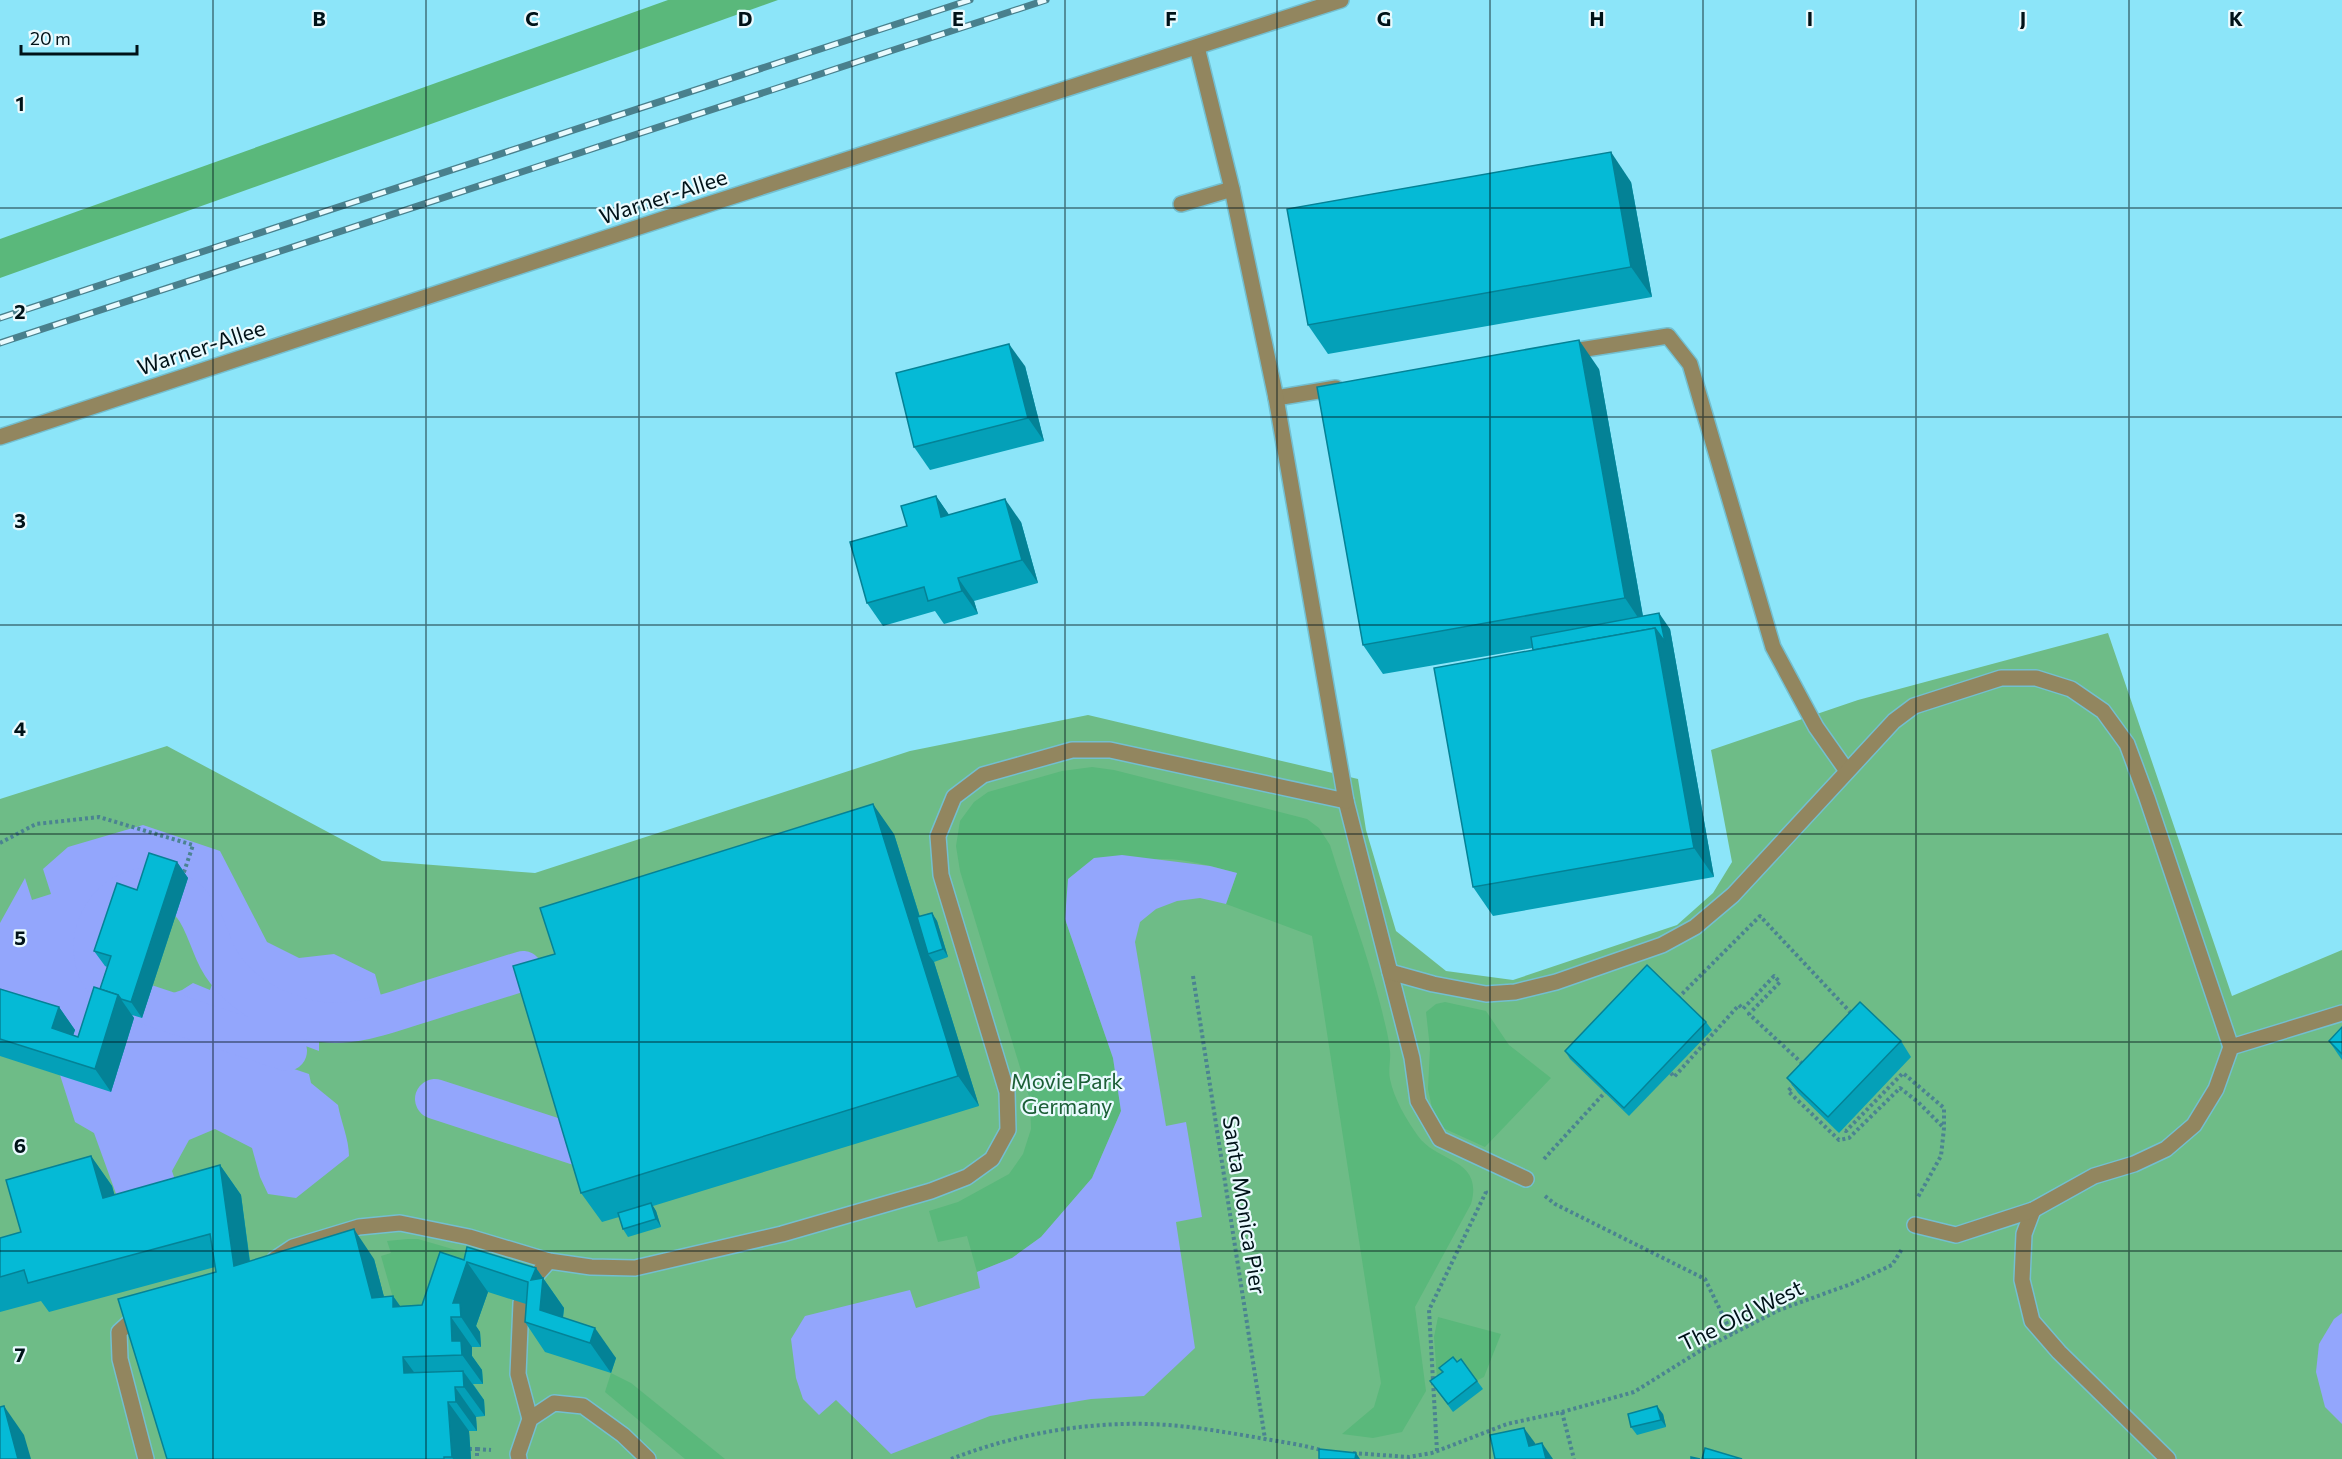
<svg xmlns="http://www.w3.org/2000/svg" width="2342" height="1459" font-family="Commissioner,sans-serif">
	<rect width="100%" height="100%" fill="#8ce5f9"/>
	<polygon fill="#6ebc87" points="2108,633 2232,996 2342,950 2342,1459 0,1459 0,799 167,746 382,861 535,873 910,751 1088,715 1358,779 1366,830 1396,931 1446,971 1513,980 1677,925 1713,893 1732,862 1711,750 1858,700"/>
	<g fill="#5ab87b">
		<polygon points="668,0 778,0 0,278 0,239"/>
		<path d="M1092,767L1114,770L1307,819L1319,828L1330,845C1347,900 1368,955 1382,1011C1385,1024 1389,1038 1390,1051C1391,1060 1388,1070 1390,1079C1394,1099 1406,1119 1418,1136C1437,1163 1484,1158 1471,1204L1415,1307L1426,1391L1402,1432L1373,1438L1342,1434L1374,1407L1381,1383L1312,936L1226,904L1237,873C1210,866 1177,856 1149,860C1140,861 1078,910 1065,919L1113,1058L1121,1111L1092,1178L1041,1237L1012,1258L977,1272L967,1236L938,1242L929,1211L958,1202L1009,1174L1023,1154L1031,1129L1030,1100L960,871L956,846L960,821L974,802L988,792L1062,771Z"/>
		<polygon points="1445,1002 1486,1011 1509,1045 1551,1078 1485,1147 1443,1128 1432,1108 1428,1089 1430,1048 1426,1012 1436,1004"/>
		<polygon points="408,1239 418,1239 497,1262 488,1277 401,1326 381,1256 391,1253 387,1241"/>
		<polygon points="1438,1317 1501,1334 1484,1377 1476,1381 1437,1378 1434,1337"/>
		<polygon points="611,1373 631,1383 725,1459 685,1459 605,1392"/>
	</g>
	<g fill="#93a6fc">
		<path d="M143,825L220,851L267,942L299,958L334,954L375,974L383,1003C337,1014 299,1018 257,989C246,981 232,963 223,951C228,918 194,871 160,869C133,867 89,888 82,915C74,942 75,956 90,980C93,985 98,990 98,996C99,1016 95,1039 94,1060L0,1006V923L25,878L32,900L51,894L43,869L68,847Z"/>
		<polygon points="1122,855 1210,866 1237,873 1226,904 1200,898 1177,901 1156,909 1140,922 1135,942 1166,1126 1186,1122 1202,1217 1176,1222 1195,1348 1144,1396 1091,1399 990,1416 891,1454 836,1400 819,1415 803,1399 796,1378 791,1339 805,1316 910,1290 916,1308 980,1288 977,1272 1012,1258 1041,1237 1092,1178 1121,1111 1113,1058 1065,919 1068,879 1094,858"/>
		<path d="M216,973C241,1009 279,1021 319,1035V1051L167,995L182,990L193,983L210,990Z"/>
		<path d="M134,1018H142L309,1074L311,1083L338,1105C341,1122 349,1139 349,1156L296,1198L268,1194L260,1177L252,1148L215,1129L189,1140L172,1171L177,1186L119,1202L94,1133L75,1122L60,1075Z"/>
		<polygon points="2342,1313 2342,1424 2325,1407 2316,1372 2319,1344 2334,1319"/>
	</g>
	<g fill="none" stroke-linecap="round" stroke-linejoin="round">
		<g stroke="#93a6fc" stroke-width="40">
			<path d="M287,1051L121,996C111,987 100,978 96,965C84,925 116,882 159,888C198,893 202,923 215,952C224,973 239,987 257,999C276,1011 299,1019 321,1022C356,1027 394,1011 427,1001C459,991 491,981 523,971"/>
			<polyline points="435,1099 595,1151"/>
		</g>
		<g stroke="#73bfd0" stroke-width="18">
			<g id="service">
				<polyline points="1181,204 1232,189"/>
				<polyline points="1567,352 1668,336 1690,364 1773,647 1816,727 1847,771"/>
				<polyline points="1276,398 1336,388"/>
				<polyline points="1346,801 1412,1058 1418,1101 1440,1139 1526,1179"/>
				<polyline points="1390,972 1433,984 1486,994 1515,992 1556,982 1662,945 1695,927 1733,895 1894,721 1914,706 2001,678 2036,678 2071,689 2103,711 2127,744 2147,798 2231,1047"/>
				<polyline points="2033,1210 2024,1234 2022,1280 2032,1321 2059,1352 2168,1459"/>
				<polyline points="1915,1225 1956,1235 2033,1210 2094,1176 2134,1164 2166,1149 2194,1125 2216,1089 2231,1047 2342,1013"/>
				<polyline points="275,1259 293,1247 359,1227 400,1223 469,1237 549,1261 591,1267 635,1268 782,1234 931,1191 967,1177 992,1159 1008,1130 1007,1092 941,875 938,836 954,797 983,775 1072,750 1110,750 1346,801 1276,398 1232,189 1197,47"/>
				<polyline points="141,1312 119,1332 120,1359 146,1459"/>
				<polyline points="530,1419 518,1374 521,1303 525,1288 549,1261"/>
				<polyline points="519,1459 518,1454 530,1419 554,1403 583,1406 623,1435 648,1459"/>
			</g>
		</g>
		<g stroke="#73bfd0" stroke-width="18">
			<polyline id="tertiary" points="0,437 706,205 1341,0"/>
		</g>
		<g stroke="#4b8391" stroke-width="4" stroke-dasharray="3 3" stroke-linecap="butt">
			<polyline points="0,843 36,824 99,817 193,845 182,878"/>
			<polyline points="1193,976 1265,1439"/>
			<polyline points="1678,998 1760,916 1852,1014"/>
			<polyline points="1671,1073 1674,1077 1739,1005 1743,1009 1774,976 1780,982 1749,1014 1805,1066"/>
			<polyline points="1795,1084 1788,1091 1839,1140 1849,1138 1900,1088 1918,1102 1943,1127"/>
			<polyline points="1840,1127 1846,1131 1903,1073 1944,1108 1944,1128 1941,1156 1918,1197"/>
			<polyline points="1544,1159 1608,1089"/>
			<polyline points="1545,1196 1555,1204 1705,1279 1732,1334"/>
			<polyline points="1562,1412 1574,1459"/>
			<polyline points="469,1449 477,1449 477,1459"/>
			<polyline points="477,1449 491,1450"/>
			<polyline points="1437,1451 1429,1310 1486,1192 1484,1189"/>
			<polyline points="1353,1453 1409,1457 1432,1453 1507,1424 1562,1412 1634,1392 1703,1349 1779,1310 1851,1284 1892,1265 1902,1249"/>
			<path d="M951,1459C1013,1435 1082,1422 1149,1424C1184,1425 1219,1431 1254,1437C1276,1441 1299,1444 1321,1450"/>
		</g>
		<use href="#service" stroke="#92865f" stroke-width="15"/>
		<use href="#tertiary" stroke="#92865f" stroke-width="15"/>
		<g stroke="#49808d" stroke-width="7">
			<g id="rail">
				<polyline points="0,318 970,0"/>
				<polyline points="0,343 1046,0"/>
			</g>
		</g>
		<use href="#rail" stroke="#e9fafe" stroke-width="4.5" stroke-dasharray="14" stroke-linecap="butt"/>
	</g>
	<g fill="#04a0b8">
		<polygon points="1631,182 1652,297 1328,354 1308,325"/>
		<polygon points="1025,366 1044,441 930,470 914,447"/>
		<polygon points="1599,369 1643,616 1670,629 1714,877 1493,916 1473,887 1533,650 1533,648 1383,674 1363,645"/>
		<polygon points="936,496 949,515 1021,522 1038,583 974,601 978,614 944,624 935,611 883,626 867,603 907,526"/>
		<polygon points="894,834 920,917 932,913 937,921 948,957 934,962 979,1106 653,1206 656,1211 661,1227 628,1237 623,1229 619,1217 602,1222 581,1193 555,954"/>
		<polygon points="177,862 188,878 142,1018 132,1015 134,1018 111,1092 0,1056 0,989 59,1007 75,1030 73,1035 78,1037 100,989 107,967 105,966 94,951 137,890"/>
		<polygon points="1706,1022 1712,1030 1629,1116 1570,1059 1565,1051"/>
		<polygon points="2342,1027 2342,1060 2329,1041"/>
		<polygon points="1901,1041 1911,1057 1839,1133 1798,1093 1787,1078"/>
		<polygon points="91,1156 112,1186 114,1195 220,1165 241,1195 250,1261 374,1259 384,1297 393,1296 400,1306 422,1305 464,1260 536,1268 564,1308 563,1318 616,1358 611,1373 545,1352 525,1322 526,1304 488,1292 476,1326 480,1332 481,1347 472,1347 472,1356 482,1370 483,1384 473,1384 484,1400 485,1416 476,1417 477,1431 469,1431 471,1459 167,1459 216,1272 215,1267 49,1312 41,1301 0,1312 0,1238 21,1232"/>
		<polygon points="1461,1359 1483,1389 1453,1412 1430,1381"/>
		<polygon points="1663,1414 1666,1427 1637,1435 1631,1427"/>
	</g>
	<g fill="#048296">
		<polygon points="1611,152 1631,182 1652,297 1631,267"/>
		<polygon points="1579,340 1599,369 1645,628 1625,598"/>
		<polygon points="1009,344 1025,366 1044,441 1028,418"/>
		<polygon points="936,496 952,519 941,517"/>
		<polygon points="1005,499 1021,522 1038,583 1022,560"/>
		<polygon points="958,578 974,601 978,614 962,591"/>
		<polygon points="1659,613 1670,629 1714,877 1694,848 1655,628"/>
		<polygon points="873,804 894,834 931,953 928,954 934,962 979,1106 958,1076"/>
		<polygon points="177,862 188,878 142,1018 131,1002"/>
		<polygon points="932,913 937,921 948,957 943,949"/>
		<polygon points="118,995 134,1018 111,1092 95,1069"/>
		<polygon points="59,1007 75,1030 68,1051 52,1028"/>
		<polygon points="91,1156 112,1186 124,1227 103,1198"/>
		<polygon points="220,1165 241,1195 254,1295 234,1266"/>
		<polygon points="651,1203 656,1211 661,1227 656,1219"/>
		<polygon points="354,1229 374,1259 392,1327 372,1298"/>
		<polygon points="467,1262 488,1292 476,1326 480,1332 481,1347 461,1317 453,1303"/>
		<polygon points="536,1268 564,1308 561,1334 540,1310 531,1280"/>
		<polygon points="393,1296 414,1326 393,1307"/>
		<polygon points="451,1317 472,1347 472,1356 482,1370 483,1384 452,1341"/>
		<polygon points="595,1328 616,1358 611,1373 590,1343"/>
		<polygon points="403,1357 424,1386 404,1373"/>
		<polygon points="463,1371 484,1400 485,1416 464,1387"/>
		<polygon points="455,1387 476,1417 477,1431 456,1402"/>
		<polygon points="448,1402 469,1431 471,1459 453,1459 452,1457"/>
		<polygon points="4,1406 24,1435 31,1459 18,1459"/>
		<polygon points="1657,1406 1663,1414 1666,1427 1661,1420"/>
		<polygon points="1524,1428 1535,1443 1539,1459 1529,1446"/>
		<polygon points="1542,1443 1553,1459 1546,1459"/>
		<polygon points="1356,1453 1360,1459 1355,1459"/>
	</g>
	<g fill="#05bad6" stroke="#048296" stroke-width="1.5">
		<polygon points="1611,152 1631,267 1308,325 1287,209"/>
		<polygon points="1579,340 1625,598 1363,645 1317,387"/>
		<polygon points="1009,344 1028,418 914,447 896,373"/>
		<polygon points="936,496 941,517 1005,499 1022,560 958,578 962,591 928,601 924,587 867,603 850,542 907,526 901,506"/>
		<polygon points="1659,613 1665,642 1655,628 1533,650 1531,637"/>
		<polygon points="1655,628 1694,848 1473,887 1434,668"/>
		<polygon points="873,804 958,1076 581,1193 513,966 555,954 540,908"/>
		<polygon points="149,853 177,862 131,1002 121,999 118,995 100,989 111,956 94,951 117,883 137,890"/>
		<polygon points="932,913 943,949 928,954 917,917"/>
		<polygon points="1647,965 1706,1022 1624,1108 1565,1051"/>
		<polygon points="94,987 118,995 95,1069 0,1039 0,989 59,1007 52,1028 78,1037"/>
		<polygon points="1860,1002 1901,1041 1828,1117 1787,1078"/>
		<polygon points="2342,1027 2342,1054 2329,1041"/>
		<polygon points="91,1156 103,1198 220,1165 234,1266 354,1229 372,1298 393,1296 393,1307 422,1305 440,1252 464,1260 467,1247 536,1268 531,1280 543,1278 540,1310 595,1328 590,1343 525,1322 528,1282 467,1262 453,1303 460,1303 461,1317 451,1317 452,1341 461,1341 462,1355 403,1357 404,1373 463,1371 464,1387 455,1387 456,1402 448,1402 452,1457 444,1457 444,1459 167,1459 118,1299 216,1272 210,1234 28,1283 24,1270 0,1277 0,1238 21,1232 6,1180"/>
		<polygon points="651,1203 656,1219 623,1229 618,1213"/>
		<polygon points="1453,1357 1457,1362 1461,1359 1477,1381 1448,1404 1430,1381 1443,1372 1439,1368"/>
		<polygon points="4,1406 18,1459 0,1459 0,1407"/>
		<polygon points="1657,1406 1661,1420 1631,1427 1628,1414"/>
		<polygon points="1524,1428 1529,1446 1542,1443 1546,1459 1495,1459 1490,1435"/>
		<polygon points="1705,1448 1742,1459 1702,1459"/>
		<polygon points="1319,1449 1356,1453 1355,1459 1319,1459"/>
		<polygon points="1691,1457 1700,1459 1691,1459"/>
	</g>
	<path fill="none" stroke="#001218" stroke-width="1.5" stroke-opacity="0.55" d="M213,0V1459M426,0V1459M639,0V1459M852,0V1459M1065,0V1459M1277,0V1459M1490,0V1459M1703,0V1459M1916,0V1459M2129,0V1459M0,208H2342M0,417H2342M0,625H2342M0,834H2342M0,1042H2342M0,1251H2342"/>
	<g text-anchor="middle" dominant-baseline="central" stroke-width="4.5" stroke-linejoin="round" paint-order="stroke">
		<g font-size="22" fill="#001218" stroke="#e9fafe">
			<text transform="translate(663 196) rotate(-18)">Warner-Allee</text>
			<text transform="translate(201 347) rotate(-18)">Warner-Allee</text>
			<text transform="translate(1245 1205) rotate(81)">Santa Monica Pier</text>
			<text transform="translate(1741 1315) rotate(-26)">The Old West</text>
		</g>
		<g font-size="22" fill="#1c5f37" stroke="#e9fafe">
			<text x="1067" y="1080">Movie Park<tspan x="1067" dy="25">Germany</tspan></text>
		</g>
	</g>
	<g font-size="20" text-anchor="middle" font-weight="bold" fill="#001218" stroke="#e9fafe" stroke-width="4.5" stroke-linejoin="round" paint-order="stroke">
		<text x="319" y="26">B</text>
		<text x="532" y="26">C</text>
		<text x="745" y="26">D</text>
		<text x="958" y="26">E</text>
		<text x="1171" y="26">F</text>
		<text x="1384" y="26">G</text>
		<text x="1597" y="26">H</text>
		<text x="1810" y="26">I</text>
		<text x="2023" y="26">J</text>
		<text x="2236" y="26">K</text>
		<text x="20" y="111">1</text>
		<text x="20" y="319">2</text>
		<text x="20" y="528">3</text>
		<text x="20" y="736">4</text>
		<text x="20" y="945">5</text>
		<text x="20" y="1153">6</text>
		<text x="20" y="1362">7</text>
	</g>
	<path d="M21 45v9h116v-9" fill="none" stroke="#001218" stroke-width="3"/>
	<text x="30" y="45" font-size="18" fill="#001218" stroke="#e9fafe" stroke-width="4.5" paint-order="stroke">20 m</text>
</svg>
